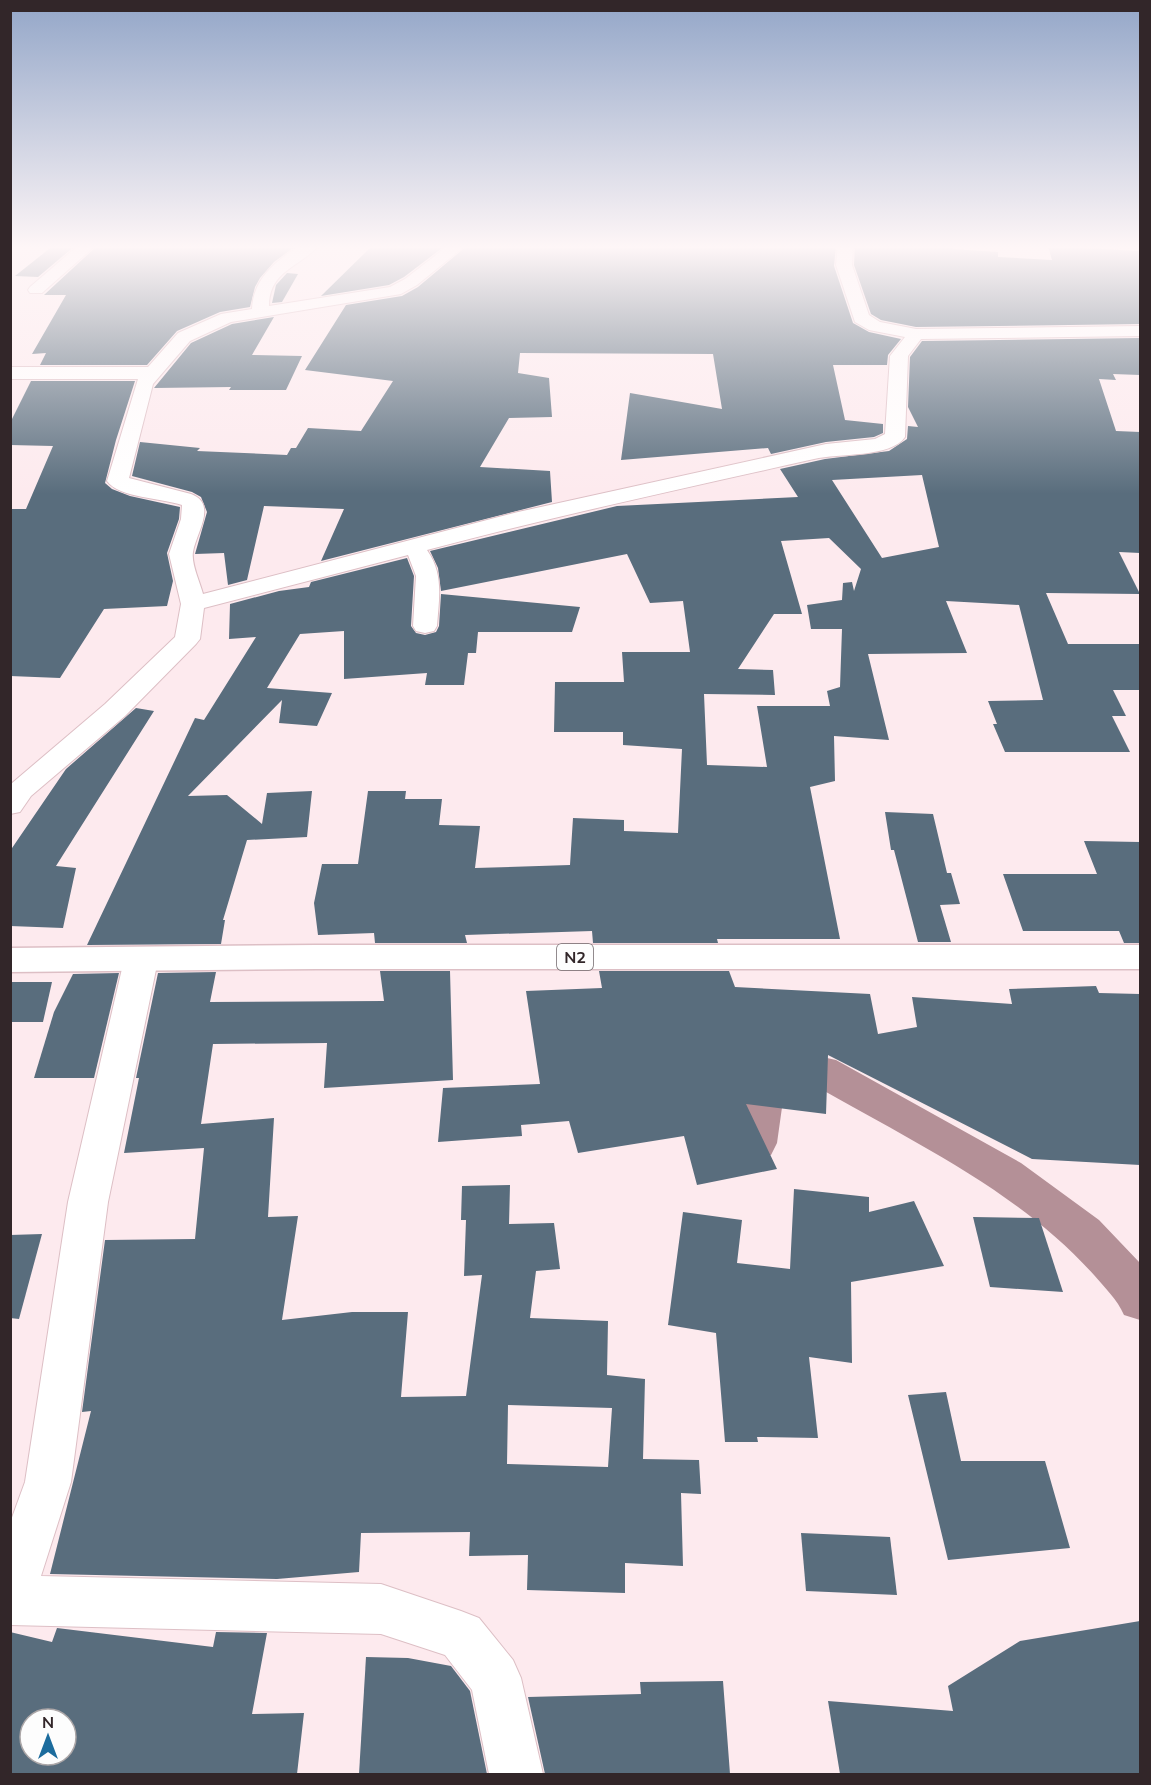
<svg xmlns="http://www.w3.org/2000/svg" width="1151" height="1785" font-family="Mulish,sans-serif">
	<rect width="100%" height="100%" fill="#fdeaee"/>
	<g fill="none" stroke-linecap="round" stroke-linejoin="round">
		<path fill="#b49097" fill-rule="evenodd" d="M769,1045L836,1060L1021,1163L1099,1220L1140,1263V1320L1124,1315C1117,1299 1105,1288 1094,1275C1018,1190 909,1140 812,1084L786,1079L777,1143L771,1155C750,1162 729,1158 708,1151L702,1139L708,1127L723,1122L739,1124L749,1060L755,1049Z"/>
	</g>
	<g fill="#596d7d" fill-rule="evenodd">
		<polygon points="54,245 76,245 38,277 15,276"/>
		<polygon points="98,245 253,245 293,248 274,262 260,278 255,287 250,307 220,312 177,331 147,365 40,365 46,353 32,354 66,295 44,295"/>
		<polygon points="373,245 446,245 404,277 389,285 321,296"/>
		<polygon points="468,245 836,246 834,266 853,323 869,332 901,339 888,355 887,365 833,365 845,420 883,424 883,433 874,437 826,442 771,454 768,448 621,460 630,393 722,409 713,354 520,353 518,373 549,378 552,417 509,418 480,467 550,471 552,502 321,561 344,509 264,506 247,580 228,585 224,553 195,554 207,512 201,497 192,492 132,476 140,442 200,448 197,451 287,455 291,448 296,448 308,428 361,431 393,381 305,370 346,305 402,296 418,287"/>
		<polygon points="855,245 952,245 953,249 998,252 998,257 1052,260 1048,246 1140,251 1140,324 916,327 881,320 871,314 854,265"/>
		<polygon points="287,273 298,274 282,302 272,303 276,285"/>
		<polygon points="274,317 252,355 302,356 286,390 229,390 231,387 154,388 191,343 232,324"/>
		<path d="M1140,338V375L1113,374L1116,380L1099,379L1116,431L1140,432V553L1119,552L1140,594L1046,593L1068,644H1140V690H1113L1126,716H1112L1130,752H1005L993,724H997L988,701L1043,700L1019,605L946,601L967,653L868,654L889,740L834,736L835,781L810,787L840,939H717L718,943H593L592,931L465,935L467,943H375L374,933L318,935L314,903L322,864H358L368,791H406L405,799H442L439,825L480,826L475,868L570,865L573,818L624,820V831L678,833L682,749L623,745V732H554L555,682H624L622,652H690L683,601L650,603L627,554L441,591L438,568L430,551L617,506L798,497L780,469L825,459L889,451L907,439L908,426L918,427L908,407L910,357L922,341ZM922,475L939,547L882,558L832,480ZM829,538L861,569L854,591L852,582L843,583L842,600L807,605L811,629H842L840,687L827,691L830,706H757L767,767L707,765L704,694L775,695L773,670L738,669L774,614H802L781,541Z"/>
		<polygon points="31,381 135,381 116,440 105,483 112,489 130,496 180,507 179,519 167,553 173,581 167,606 104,609 60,678 10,676 10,509 26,509 53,446 10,445 10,423"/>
		<polygon points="407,558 414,576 411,626 416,633 425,635 436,632 439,626 441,594 580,607 572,632 478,632 476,653 468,653 464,685 425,685 427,673 344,679 344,631 300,634 267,688 332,693 317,726 279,723 282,700 188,796 227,795 262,824 267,793 312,791 307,837 247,840 223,920 225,920 221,944 87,945 195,718 204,720 256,637 229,639 230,604 279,591 309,587 311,582"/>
		<polygon points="136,708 154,711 56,866 76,868 63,928 10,926 10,851 66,769"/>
		<polygon points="885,812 933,814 947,873 951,873 960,904 940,905 951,942 918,942 894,850 891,850"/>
		<polygon points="1084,841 1140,842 1140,943 1124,943 1119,931 1023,931 1003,874 1097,874"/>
		<path d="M380,971H450L453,1080L324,1088L327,1043L213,1044L201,1124L274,1118L268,1217L298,1216L282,1320L352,1312H408L401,1397L466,1396L482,1275L464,1276L466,1220H461L462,1186L510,1185L509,1224L554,1223L560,1269L536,1271L530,1318L608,1321L607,1375L645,1379L643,1459L699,1460L701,1494L681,1493L683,1566L625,1563V1593L527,1590L528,1555L469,1556L470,1532L361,1533L359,1572L277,1579L50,1574L91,1411L82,1412L105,1240L195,1239L204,1148L124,1153L139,1078H136L158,973L216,972L210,1002L384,1001ZM508,1405L612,1408L608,1467L507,1464Z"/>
		<polygon points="599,971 729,971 735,987 870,994 878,1034 917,1027 912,997 1012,1004 1009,989 1096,986 1099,993 1140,994 1140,1165 1032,1159 828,1055 826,1114 746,1104 777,1169 697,1185 684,1136 578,1153 569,1121 521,1125 522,1136 438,1142 443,1088 540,1084 526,991 602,988"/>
		<polygon points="119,973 94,1078 34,1078 54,1012 73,974"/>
		<polygon points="10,982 52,982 43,1022 10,1022"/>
		<polygon points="794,1189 869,1197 869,1212 914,1201 944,1266 851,1282 852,1363 809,1357 818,1438 757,1437 758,1442 725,1442 716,1333 668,1325 683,1212 742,1220 737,1263 790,1269"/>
		<polygon points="973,1217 1039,1218 1063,1292 990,1287"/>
		<polygon points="42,1234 19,1319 10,1318 10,1235"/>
		<polygon points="946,1392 961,1461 1045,1461 1070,1548 948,1560 908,1395"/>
		<polygon points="801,1533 890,1537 897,1595 806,1591"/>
		<polygon points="1140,1621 1140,1774 840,1774 828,1701 953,1711 948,1686 1020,1641"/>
		<path d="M57,1628L213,1647L216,1632L267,1633L252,1714L304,1713L297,1774H10V1632L52,1642ZM30,1719H66V1755H30Z"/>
		<polygon points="366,1657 408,1658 451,1666 470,1691 487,1774 359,1774"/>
		<polygon points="723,1681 730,1774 545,1774 528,1697 641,1694 640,1682"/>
	</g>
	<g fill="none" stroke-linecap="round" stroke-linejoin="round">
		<g stroke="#ddbfc5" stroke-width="2">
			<g id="street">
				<polygon points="79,245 96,245 42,293 30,293 28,290 30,287"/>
				<path d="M301,245H319C301,267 269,270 269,306L390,287L405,279L449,245H466L417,285L401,294L231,322L190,341L153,384L129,478L191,494C218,504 196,533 193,552C191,564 200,582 203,594L518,512L826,444L875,439L885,434L890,356L905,337L869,330L855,322L836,265L838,245H853L852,265L869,315L880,322L916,329L1140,326V336L921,339L908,356L905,437C891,458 838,453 814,459C685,488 555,516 427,550C444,574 439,598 437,626L434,631L425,633L416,631L413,626L416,576L408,555L204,608L200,639L196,644L125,716L31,796L20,812L10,814L11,784L105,704L175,637L181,604L169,554L181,519L182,505C162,498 119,498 107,481L138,379H10V367H148L178,333L221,314L252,309C253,278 277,260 301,245Z"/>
				<polygon points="141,948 153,952 158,960 108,1202 71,1482 41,1576 381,1584 461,1611 479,1618 513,1660 521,1678 543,1774 489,1774 472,1690 445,1655 381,1634 10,1625 10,1523 25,1482 68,1202 124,960 129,952"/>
			</g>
		</g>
		<g stroke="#ddbfc5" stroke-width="3">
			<polygon id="highway" points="316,945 1140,945 1140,969 316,969 10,972 10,948"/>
		</g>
		<use href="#street" fill="#fff" fill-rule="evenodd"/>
		<use href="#highway" fill="#fff" fill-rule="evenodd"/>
	</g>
	<linearGradient id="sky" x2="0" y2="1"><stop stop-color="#93a6c8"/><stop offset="0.5" stop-color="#fef6f7"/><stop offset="1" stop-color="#fef6f7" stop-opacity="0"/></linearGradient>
	<rect width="1151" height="494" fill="url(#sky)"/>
	<g text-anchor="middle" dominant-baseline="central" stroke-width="6" stroke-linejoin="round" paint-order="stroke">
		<rect fill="#fdfdfd" stroke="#6f6669" stroke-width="1.5" x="557" y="944" width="36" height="26" rx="4.5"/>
		<g font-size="16" font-weight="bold" fill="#322629">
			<text x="575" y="957">N2</text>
		</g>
	</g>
	<rect width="1151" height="1785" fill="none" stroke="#322629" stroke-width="24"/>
	<g transform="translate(48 1737)"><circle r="28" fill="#fdfdfd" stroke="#aca7a8" stroke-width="1.5"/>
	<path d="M0-4.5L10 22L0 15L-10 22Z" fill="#1c6c9d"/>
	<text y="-9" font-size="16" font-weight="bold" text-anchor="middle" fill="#322629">N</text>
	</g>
</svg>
